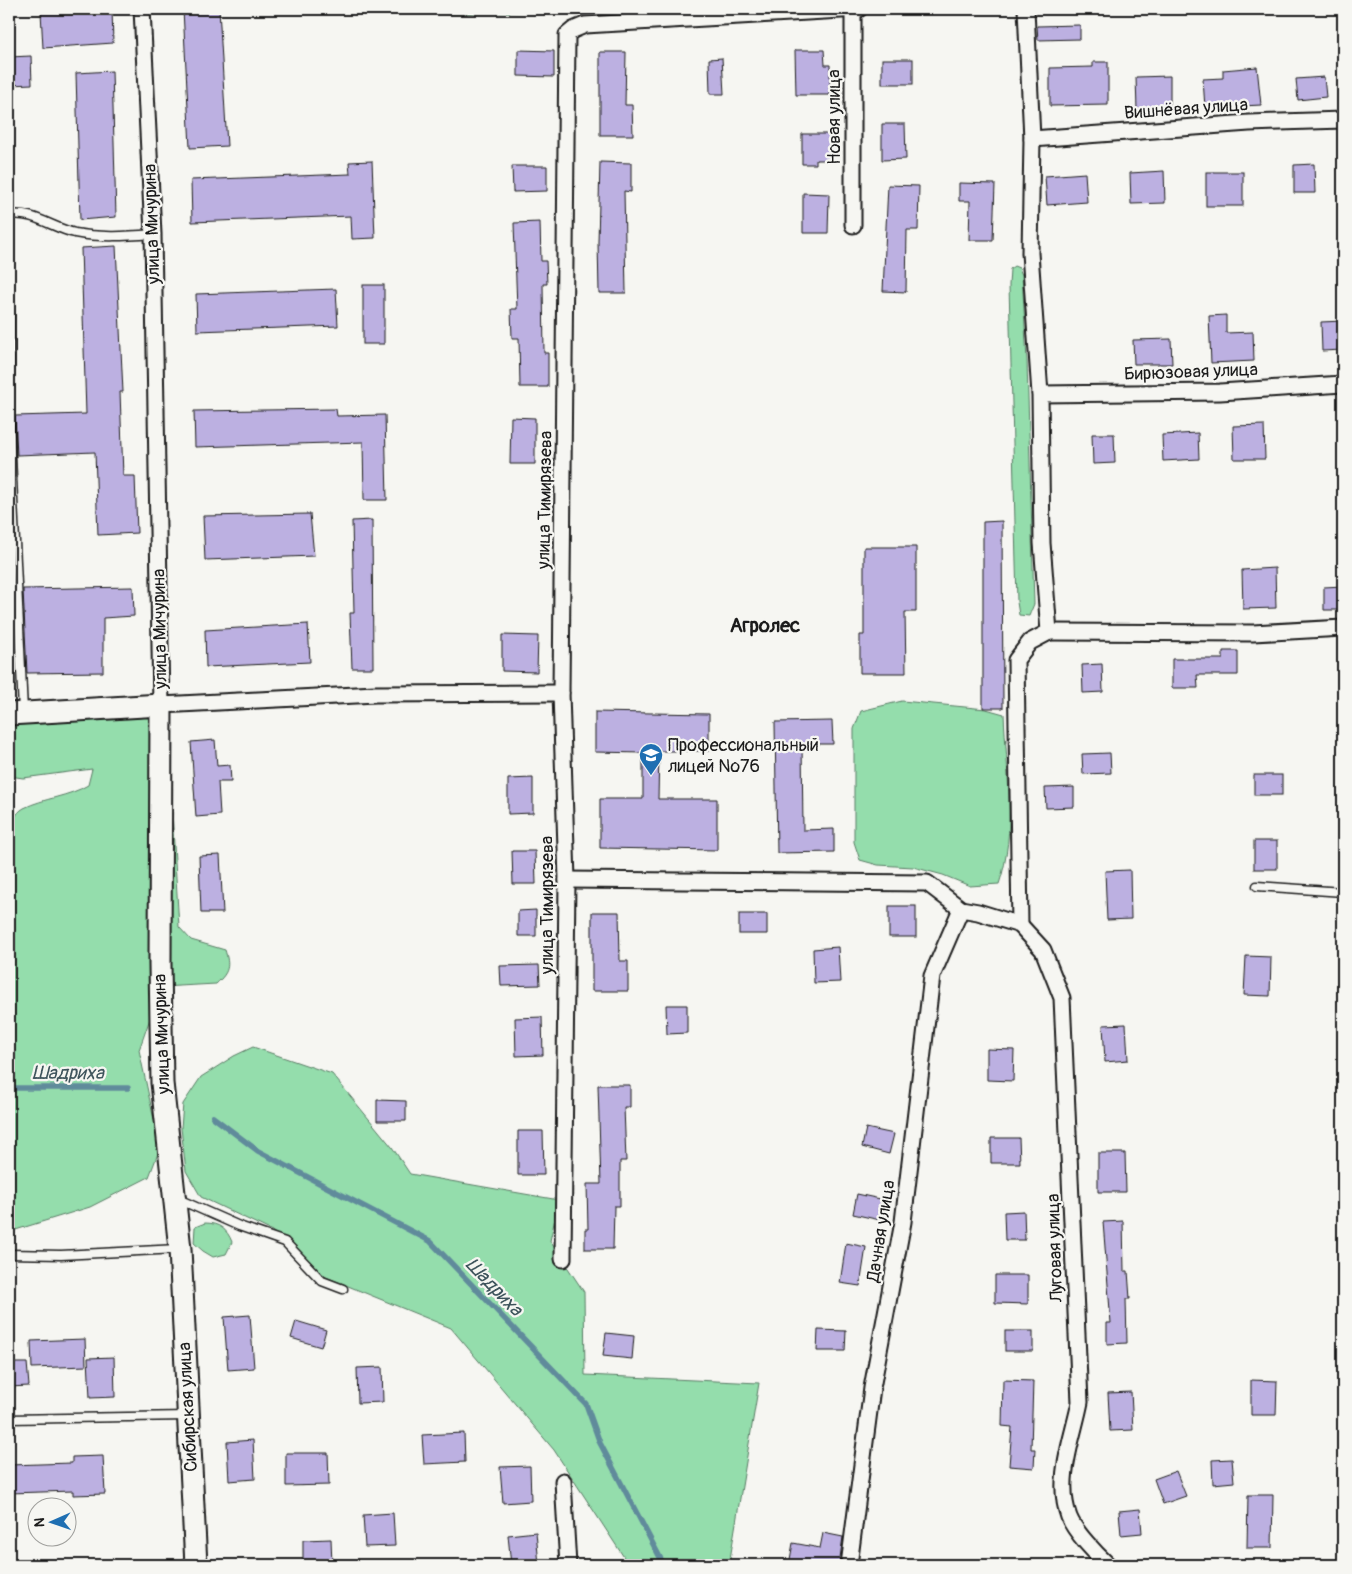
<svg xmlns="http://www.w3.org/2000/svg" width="1352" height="1574" font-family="Pangolin,sans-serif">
	<rect width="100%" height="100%" fill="#f6f6f2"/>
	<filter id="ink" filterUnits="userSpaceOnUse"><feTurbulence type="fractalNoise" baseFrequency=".02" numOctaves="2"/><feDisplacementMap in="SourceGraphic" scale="10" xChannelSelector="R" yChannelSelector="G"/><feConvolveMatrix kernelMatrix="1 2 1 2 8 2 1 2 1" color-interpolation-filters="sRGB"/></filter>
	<g filter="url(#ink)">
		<g fill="#94ddac" stroke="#587c64">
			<polygon points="447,9 602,9 447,14"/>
			<polygon points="1014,266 1019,268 1022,275 1027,361 1034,604 1029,616 1019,615 1017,602 1009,285 1010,269"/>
			<path d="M902,701L986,709L1004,714C1006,767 1017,833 999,884L970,886L943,875L913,867L878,865L860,860L854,842V729L861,711Z"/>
			<path d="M166,712L179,927L191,940L225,950C230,966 229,972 216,984L161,987L139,1050L160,1148L149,1177L90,1207L9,1232V830C13,822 15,813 24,808C44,798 68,797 88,785L92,769L23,778L9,776V724Z"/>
			<polygon points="253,1047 332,1074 392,1147 410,1174 559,1200 550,1241 584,1292 585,1375 759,1383 729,1565 629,1565 554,1450 451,1328 326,1277 272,1231 201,1197 186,1171 181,1128 183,1104 201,1077 234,1056"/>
			<path d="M205,1223C219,1223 227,1229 232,1242L226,1254L213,1257L203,1251L194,1243L195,1227Z"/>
		</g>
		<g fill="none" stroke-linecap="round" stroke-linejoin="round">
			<g stroke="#618b9b" stroke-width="5.5">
				<polyline points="9,1088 128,1088"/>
				<polyline points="213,1117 258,1151 430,1241 586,1404 600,1443 664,1565"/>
			</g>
		</g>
		<g fill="#bcb0e1" stroke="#1c1c1c">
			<polygon points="112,9 113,43 43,48 41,12"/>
			<polygon points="183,9 219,9 227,146 190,148"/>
			<polygon points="1080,25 1080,39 1038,40 1037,26"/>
			<polygon points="518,50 554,51 554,77 518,76"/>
			<polygon points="795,50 824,50 825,65 830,65 830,95 796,95"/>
			<polygon points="600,52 626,52 625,105 632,105 633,135 600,135"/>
			<polygon points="31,56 32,84 9,85 9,57"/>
			<polygon points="722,58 724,94 710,94 709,59"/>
			<rect x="882" y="59" width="31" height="25"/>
			<polygon points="1093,62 1108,62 1108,105 1050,106 1050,68 1093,67"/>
			<polygon points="1257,67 1261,105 1205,108 1203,79 1223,78 1223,70"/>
			<polygon points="112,71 116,217 80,220 76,73"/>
			<polygon points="1170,76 1170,109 1137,110 1136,77"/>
			<polygon points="1324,77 1326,97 1298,100 1296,79"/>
			<polygon points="882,124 905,124 906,159 882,160"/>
			<polygon points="802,134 830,134 830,160 816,160 816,164 802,164"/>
			<polygon points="372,161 375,238 352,239 351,216 192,222 191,180 350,174 349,162"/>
			<polygon points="600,162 631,163 631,192 624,191 626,293 599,293 598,242"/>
			<polygon points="1314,164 1315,193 1294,193 1294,165"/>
			<polygon points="512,166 547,166 547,191 513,192"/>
			<polygon points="1164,171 1165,203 1131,204 1130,173"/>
			<rect x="1206" y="172" width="37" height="34"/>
			<polygon points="1085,173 1087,202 1047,205 1045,176"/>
			<polygon points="959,183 995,184 993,240 969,240 970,201 959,201"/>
			<polygon points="888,185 919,186 918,230 907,230 906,292 883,291"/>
			<polygon points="803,193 829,194 828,233 803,233"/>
			<polygon points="540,222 541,261 546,261 547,284 543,284 544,353 548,353 548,387 520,387 519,338 512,338 511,309 517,309 514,223"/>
			<polygon points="116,246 123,392 120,392 123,476 135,476 137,533 98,535 95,452 17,455 15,416 86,414 81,248"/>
			<rect x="363" y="285" width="21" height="59"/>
			<polygon points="336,289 338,326 197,331 196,294"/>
			<polygon points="1226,315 1226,333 1253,332 1254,361 1211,363 1209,316"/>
			<polygon points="1343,321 1343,350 1322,351 1321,322"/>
			<polygon points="1171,339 1172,364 1134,364 1133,340"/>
			<polygon points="336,409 337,416 385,415 387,500 364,500 363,442 195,447 194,411"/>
			<polygon points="511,417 535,418 535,464 510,464"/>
			<polygon points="1264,425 1265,459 1234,459 1233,426"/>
			<polygon points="1198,433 1199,459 1163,461 1162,435"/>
			<polygon points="1092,434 1114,434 1115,463 1093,464"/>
			<polygon points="310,514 314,556 205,560 203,516"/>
			<polygon points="372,520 373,668 352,668 350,613 354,613 352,521"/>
			<polygon points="1002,521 1003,708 983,708 983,522"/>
			<polygon points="864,547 916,547 916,612 905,612 906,673 860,673 860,635 864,635"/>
			<polygon points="1275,568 1276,608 1243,609 1242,570"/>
			<polygon points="1343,586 1343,610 1324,610 1324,587"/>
			<polygon points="133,587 134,616 103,618 103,672 27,673 23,589"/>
			<polygon points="308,624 310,662 206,667 205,630"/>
			<polygon points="502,635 538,636 537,672 502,671"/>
			<polygon points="1223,651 1238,651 1238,675 1197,675 1198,688 1172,688 1172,659 1223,659"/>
			<polygon points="1102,664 1103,692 1083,693 1082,665"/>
			<polygon points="595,712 709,714 709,751 659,751 658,799 717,799 717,850 600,848 600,799 643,799 643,753 595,752"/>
			<polygon points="832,721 833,744 802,744 803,830 834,829 834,852 777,853 775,722"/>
			<polygon points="215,740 217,766 230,765 231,782 218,782 220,815 196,817 191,742"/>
			<polygon points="1110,753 1111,773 1083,774 1082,754"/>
			<rect x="1254" y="775" width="28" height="20"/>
			<polygon points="533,778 533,813 508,814 508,779"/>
			<polygon points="1074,787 1074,807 1046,808 1045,788"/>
			<rect x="1254" y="841" width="23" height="28"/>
			<polygon points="512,851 535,851 536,884 513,884"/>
			<polygon points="220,855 223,913 201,913 199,856"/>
			<polygon points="1130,870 1131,919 1107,920 1105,871"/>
			<rect x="889" y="906" width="27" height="31"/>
			<polygon points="536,910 536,936 518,936 518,911"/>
			<polygon points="592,912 619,912 620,961 628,961 628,991 592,991"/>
			<rect x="739" y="914" width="28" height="20"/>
			<polygon points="838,947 840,982 814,983 813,949"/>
			<polygon points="1246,956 1271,957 1270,996 1244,995"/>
			<polygon points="539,965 540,985 501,986 500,966"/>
			<polygon points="666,1005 687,1005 687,1033 667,1034"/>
			<polygon points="542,1017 543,1055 516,1056 515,1018"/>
			<polygon points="1126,1024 1128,1060 1105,1062 1103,1025"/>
			<polygon points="987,1049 1014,1050 1013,1081 987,1080"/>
			<polygon points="598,1085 630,1085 630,1107 624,1107 626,1161 620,1161 620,1206 614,1206 613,1249 585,1249 585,1229 588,1229 587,1184 601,1184"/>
			<polygon points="377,1100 406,1101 406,1121 377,1121"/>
			<polygon points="866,1128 894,1134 889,1154 862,1147"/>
			<polygon points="518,1131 543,1131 544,1175 518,1175"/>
			<polygon points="991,1138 1019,1138 1020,1163 991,1163"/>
			<polygon points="1098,1153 1125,1153 1126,1192 1098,1192"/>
			<polygon points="857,1194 885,1200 880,1220 853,1214"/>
			<polygon points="1024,1211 1025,1240 1005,1240 1004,1212"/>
			<polygon points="1123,1221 1124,1271 1128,1271 1130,1299 1126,1299 1127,1343 1107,1344 1107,1323 1111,1323 1103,1222"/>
			<polygon points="846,1243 866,1247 860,1286 840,1283"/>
			<polygon points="995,1275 1028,1275 1028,1304 995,1303"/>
			<polygon points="250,1315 254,1368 228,1370 224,1317"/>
			<polygon points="296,1321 326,1330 321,1347 291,1338"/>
			<polygon points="818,1330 846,1331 845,1351 817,1351"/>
			<rect x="1005" y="1331" width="28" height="20"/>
			<polygon points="606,1333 634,1336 632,1359 603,1356"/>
			<polygon points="85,1339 86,1366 32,1368 31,1341"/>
			<polygon points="114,1357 115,1397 90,1398 88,1358"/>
			<polygon points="9,1363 27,1363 29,1386 9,1387"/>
			<polygon points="382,1367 383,1402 358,1403 357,1368"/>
			<polygon points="1003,1380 1033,1381 1031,1449 1035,1449 1034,1468 1009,1466 1012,1427 1002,1426"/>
			<polygon points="1251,1380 1277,1381 1276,1415 1251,1415"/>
			<polygon points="1131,1392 1133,1430 1110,1431 1108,1393"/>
			<polygon points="464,1433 465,1462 424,1464 422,1435"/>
			<polygon points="253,1440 255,1479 229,1481 227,1442"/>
			<polygon points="286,1453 328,1453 329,1485 286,1486"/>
			<polygon points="103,1456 105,1494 73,1495 73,1491 9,1493 9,1465 72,1463 72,1457"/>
			<polygon points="1232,1459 1234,1482 1213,1484 1212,1460"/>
			<polygon points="530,1466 531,1501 503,1503 500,1467"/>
			<polygon points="1176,1471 1186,1496 1163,1504 1154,1479"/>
			<polygon points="1248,1495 1273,1495 1272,1548 1247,1548"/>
			<polygon points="1140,1509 1142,1533 1121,1535 1119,1511"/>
			<polygon points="393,1513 395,1546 365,1547 363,1515"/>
			<polygon points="536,1532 539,1565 511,1565 508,1535"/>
			<polygon points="823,1533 843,1537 839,1565 789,1565 793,1543 820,1548"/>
			<polygon points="331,1539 332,1565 303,1565 303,1540"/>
		</g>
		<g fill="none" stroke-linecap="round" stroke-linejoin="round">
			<g stroke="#1c1c1c" stroke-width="11">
				<g id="lane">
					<path d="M9,215C33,211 52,228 75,233C101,238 127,236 153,234"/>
					<polyline points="9,314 9,414 23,711"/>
					<polyline points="1257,886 1343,892"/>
					<polyline points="178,1199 239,1226 285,1242 322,1281 343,1289"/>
					<polyline points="9,1254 61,1255 178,1249"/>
					<polyline points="9,1419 187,1416"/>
				</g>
			</g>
			<g stroke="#1c1c1c" stroke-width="19">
				<g id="street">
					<polyline points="142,9 153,234 161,705 376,694 561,693"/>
					<polyline points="853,9 853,225"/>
					<polyline points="1032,139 1249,123 1343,120"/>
					<polyline points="1040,394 1220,392 1343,384"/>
					<polyline points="1049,632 1253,633 1343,628"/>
					<path d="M567,880L927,883L961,909L978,912L1020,925L1043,950L1062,998L1080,1402C1073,1438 1055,1480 1069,1517C1075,1532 1096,1554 1108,1565"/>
					<polyline points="1020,925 1016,660 1030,642 1049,632 1042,543 1040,394 1030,253 1032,139 1026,9"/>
					<polyline points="563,1259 567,880 561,693 567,35 573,30 585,25 859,9"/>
					<polyline points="563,1481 568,1565"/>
					<polyline points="849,1565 872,1388 903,1222 932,976 961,909"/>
				</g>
			</g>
			<g stroke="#1c1c1c" stroke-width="25">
				<polyline id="secondary" points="9,714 161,705 160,964 162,1083 180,1249 196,1565"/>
			</g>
			<use href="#lane" stroke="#f6f6f2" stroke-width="8"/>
			<use href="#street" stroke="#f6f6f2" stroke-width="15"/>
			<use href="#secondary" stroke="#f6f6f2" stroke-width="21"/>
		</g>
	</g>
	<defs>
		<g id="university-pin" transform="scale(1.25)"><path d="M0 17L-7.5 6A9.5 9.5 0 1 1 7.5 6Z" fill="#1f6fb2" stroke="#f6f6f2"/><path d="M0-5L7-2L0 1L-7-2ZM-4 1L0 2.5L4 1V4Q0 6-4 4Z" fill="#fff"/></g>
	</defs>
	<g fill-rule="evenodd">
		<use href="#university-pin" x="651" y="755"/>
	</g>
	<g text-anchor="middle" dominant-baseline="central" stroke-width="4.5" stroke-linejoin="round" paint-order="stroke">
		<g font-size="18" fill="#1c1c1c" stroke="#f6f6f2">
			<text transform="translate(1186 109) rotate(-4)">Вишнёвая улица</text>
			<text transform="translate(834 117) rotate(-90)">Новая улица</text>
			<text transform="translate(152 224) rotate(-92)">улица Мичурина</text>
			<text transform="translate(1191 372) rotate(-2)">Бирюзовая улица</text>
			<text transform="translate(545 500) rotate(-89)">улица Тимирязева</text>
			<text transform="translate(160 629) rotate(-91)">улица Мичурина</text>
			<text transform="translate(547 905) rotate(-90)">улица Тимирязева</text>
			<text transform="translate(162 1034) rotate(-92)">улица Мичурина</text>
			<text transform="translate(881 1231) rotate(-81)">Дачная улица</text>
			<text transform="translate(1055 1248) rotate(-92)">Луговая улица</text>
			<text transform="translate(188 1407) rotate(-93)">Сибирская улица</text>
		</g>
		<g font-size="18" fill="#1c1c1c" stroke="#f6f6f2" text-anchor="start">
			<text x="668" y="745">Профессиональный<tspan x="668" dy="21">лицей №76</tspan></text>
		</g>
		<g font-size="19" font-style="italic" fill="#3e545c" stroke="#f6f6f2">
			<text x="68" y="1073">Шадриха</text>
			<text transform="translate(494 1287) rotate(46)">Шадриха</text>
		</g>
		<g font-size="20" font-weight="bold" fill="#1c1c1c" stroke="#f6f6f2">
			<text x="765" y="625">Агролес</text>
		</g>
	</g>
	<rect width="1352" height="1574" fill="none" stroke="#f6f6f2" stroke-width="30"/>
	<rect x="15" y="15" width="1322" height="1544" fill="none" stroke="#1c1c1c" stroke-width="2" filter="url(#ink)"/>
	<g transform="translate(52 1522) rotate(268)"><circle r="24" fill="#f6f6f2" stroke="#9f9f9c"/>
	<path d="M0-4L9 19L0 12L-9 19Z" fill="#1f6fb2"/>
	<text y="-8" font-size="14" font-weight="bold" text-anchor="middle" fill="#1c1c1c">N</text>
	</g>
</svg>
